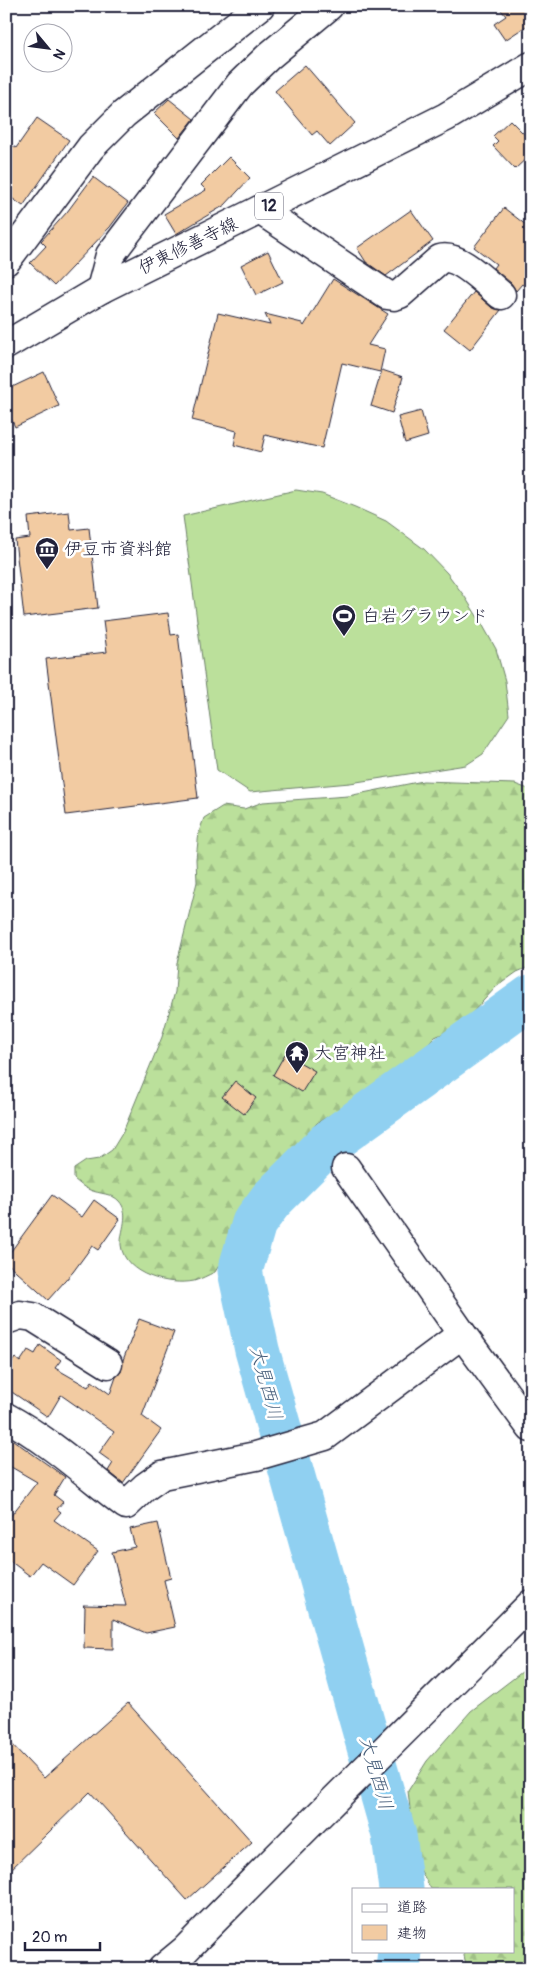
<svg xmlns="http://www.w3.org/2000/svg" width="537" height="1975" font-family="Pangolin,'Klee One',sans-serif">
	<defs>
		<pattern id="forest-firs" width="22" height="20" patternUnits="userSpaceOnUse" patternTransform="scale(1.25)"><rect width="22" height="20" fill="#bbe09b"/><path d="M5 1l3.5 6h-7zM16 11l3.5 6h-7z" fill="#a0c086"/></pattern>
	</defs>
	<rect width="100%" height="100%" fill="#fff"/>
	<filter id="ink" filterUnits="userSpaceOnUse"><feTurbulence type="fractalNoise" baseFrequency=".02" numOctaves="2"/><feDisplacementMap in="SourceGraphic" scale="10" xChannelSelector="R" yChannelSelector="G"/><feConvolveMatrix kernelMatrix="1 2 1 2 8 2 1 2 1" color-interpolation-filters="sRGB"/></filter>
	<g filter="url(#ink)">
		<g fill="url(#forest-firs)" stroke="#6e816b">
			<path d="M423,781L515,784L531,790V966L517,972L496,987L460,1026L435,1037L395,1081L365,1094L317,1123L281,1162L249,1202L231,1235L226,1254L215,1272C208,1275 201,1279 194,1281C170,1286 124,1275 121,1245C120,1231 131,1214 119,1201C112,1193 99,1194 90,1190C84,1188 79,1183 74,1179V1169L86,1161L99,1159L112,1150L123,1132L162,1037L175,992L177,963L197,882L196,859L199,832L204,818L223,806L244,809L263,802L348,796Z"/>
			<polygon points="531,1665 531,1969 467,1969 463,1951 513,1951 513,1889 431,1889 416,1862 408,1791 427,1761 471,1711"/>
		</g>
		<polygon fill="#bbe09b" stroke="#6e816b" points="296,490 322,494 355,507 386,521 424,549 447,573 465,597 482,624 496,649 505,681 509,715 483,754 466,765 350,783 250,792 217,770 183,516"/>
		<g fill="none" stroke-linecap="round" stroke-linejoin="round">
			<g stroke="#90d0f1" stroke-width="45">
				<polyline points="401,1889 394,1835 257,1350 240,1271 254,1223 271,1200 327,1144 531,997"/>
				<polyline points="398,1969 400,1951"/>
			</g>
		</g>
		<g fill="#f2cba2" stroke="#22223b">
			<polygon points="498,6 531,6 531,23 505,40 494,24 506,16"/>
			<polygon points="305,65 355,123 330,146 317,131 312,135 275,91"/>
			<polygon points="169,99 194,119 179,138 154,113"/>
			<polygon points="37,118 69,140 23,206 6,194 6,142 16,148"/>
			<polygon points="510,120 531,141 531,154 515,169 493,146 498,141 493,136"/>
			<polygon points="229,157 250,178 225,205 176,234 164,214 206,190 201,185"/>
			<polygon points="93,177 128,203 110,227 54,286 30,263 46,246 41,241 67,212"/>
			<polygon points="504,208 531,229 531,291 522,284 516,291 511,283 493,268 496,264 474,247"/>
			<polygon points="411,210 433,241 386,276 366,262 357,248"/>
			<polygon points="268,251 283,282 256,295 241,265"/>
			<polygon points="333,279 388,314 368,345 385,349 380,372 342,363 322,448 265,435 261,452 234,445 237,431 192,420 218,313 270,325 265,314 302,323 304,326"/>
			<polygon points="474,292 491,307 501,310 470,350 444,329"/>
			<polygon points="382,370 403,377 392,413 371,406"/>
			<polygon points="44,372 59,406 15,427 6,408 6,390"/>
			<polygon points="421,411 428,436 405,443 398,417"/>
			<polygon points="69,512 71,530 89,528 98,608 24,617 15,540 30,538 28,517"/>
			<polygon points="168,613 171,635 178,634 198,798 66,815 46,659 107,652 103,621"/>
			<polygon points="285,1054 315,1071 302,1092 273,1075"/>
			<polygon points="235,1081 256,1098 244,1114 222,1097"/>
			<polygon points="52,1195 82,1217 94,1200 120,1219 98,1250 92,1246 73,1272 48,1300 6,1262 6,1258"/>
			<polygon points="139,1319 174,1332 142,1416 161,1430 123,1483 108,1471 113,1463 99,1453 114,1432 61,1395 48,1417 6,1388 6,1370 15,1358 20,1362 28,1350 35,1354 40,1345 61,1360 55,1368 88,1387 92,1381 110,1394 116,1377 121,1372 123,1360"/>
			<polygon points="6,1435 65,1477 54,1495 63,1502 57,1509 61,1512 54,1520 98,1551 73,1585 41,1562 30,1576 6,1558 6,1522 37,1482 6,1464"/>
			<polygon points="158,1523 171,1578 164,1580 175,1627 146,1633 113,1619 113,1649 84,1648 85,1607 83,1605 126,1606 112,1552 135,1547 130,1529"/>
			<polygon points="128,1703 252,1842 187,1900 90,1792 6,1874 6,1738 44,1778"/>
		</g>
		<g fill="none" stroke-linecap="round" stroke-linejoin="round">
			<g stroke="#22223b" stroke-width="31">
				<g id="street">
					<path d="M260,210L387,295L394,296L400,294L440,259C458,253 487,284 501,295"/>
					<polyline points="6,261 91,147 124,114 260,6"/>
					<polyline points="101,289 110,255 240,84 269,56 329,6"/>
					<polyline points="346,1168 462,1334 531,1428"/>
					<polyline points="6,1320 20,1315 33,1317 108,1364"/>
					<path d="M6,1417C50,1441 87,1475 126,1505L145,1487L162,1475L256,1456L325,1436L462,1334"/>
					<path d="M162,1969L185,1950C299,1833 416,1720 531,1604"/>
				</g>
			</g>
			<g stroke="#22223b" stroke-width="31">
				<polyline id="primary" points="6,345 101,289 446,117 531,66"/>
			</g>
			<use href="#street" stroke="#fff" stroke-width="28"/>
			<use href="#primary" stroke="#fff" stroke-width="28"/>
		</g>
	</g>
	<defs>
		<g id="museum-pin" transform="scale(1.25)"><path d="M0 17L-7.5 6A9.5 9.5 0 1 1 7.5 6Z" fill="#22223b" stroke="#fff"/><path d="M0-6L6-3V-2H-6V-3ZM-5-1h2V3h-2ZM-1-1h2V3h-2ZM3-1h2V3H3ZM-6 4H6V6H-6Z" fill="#fff"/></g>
		<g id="stadium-pin" transform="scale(1.25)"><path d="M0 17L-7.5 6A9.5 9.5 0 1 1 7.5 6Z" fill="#22223b" stroke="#fff"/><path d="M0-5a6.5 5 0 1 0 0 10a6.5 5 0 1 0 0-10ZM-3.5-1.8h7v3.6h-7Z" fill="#fff"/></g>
		<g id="temple-pin" transform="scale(1.25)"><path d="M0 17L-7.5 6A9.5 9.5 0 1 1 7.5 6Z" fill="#22223b" stroke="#fff"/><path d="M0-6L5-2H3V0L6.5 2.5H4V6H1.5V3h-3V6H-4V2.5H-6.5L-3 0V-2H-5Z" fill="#fff"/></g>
	</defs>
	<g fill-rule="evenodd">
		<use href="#museum-pin" x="47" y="549"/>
		<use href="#stadium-pin" x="344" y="616"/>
		<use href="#temple-pin" x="297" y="1053"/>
	</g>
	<g text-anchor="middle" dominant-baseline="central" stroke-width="5" stroke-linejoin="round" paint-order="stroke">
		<rect fill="#fff" stroke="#646476" stroke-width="1" x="255" y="192.5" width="28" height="27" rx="4"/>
		<g font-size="16" font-weight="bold" fill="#22223b">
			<text x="269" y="206">12</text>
		</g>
		<g font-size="18" fill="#22223b" stroke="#fff">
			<text transform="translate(188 246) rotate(-26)">伊東修善寺線</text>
		</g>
		<g font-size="18" fill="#22223b" stroke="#fff" text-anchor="start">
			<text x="64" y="549">伊豆市資料館</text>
			<text x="362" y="616">白岩グラウンド</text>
			<text x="314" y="1053">大宮神社</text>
		</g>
		<g font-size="19" font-style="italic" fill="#485f7b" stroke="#fff">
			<text transform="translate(266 1383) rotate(75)">大見西川</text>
			<text transform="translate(376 1773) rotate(74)">大見西川</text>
		</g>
	</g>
	<rect width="537" height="1975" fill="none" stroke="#fff" stroke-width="25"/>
	<rect x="12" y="12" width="512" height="1950" fill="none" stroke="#22223b" stroke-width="2" filter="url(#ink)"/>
	<rect x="352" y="1888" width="162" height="65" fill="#ffffff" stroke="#a7a7b1"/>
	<rect x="362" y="1904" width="25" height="8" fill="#ffffff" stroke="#a7a7b1"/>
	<text x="397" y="1912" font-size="15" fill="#22223b">道路</text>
	<rect x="362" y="1925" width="25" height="15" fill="#f2cba2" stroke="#a7a7b1"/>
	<text x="397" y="1938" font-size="15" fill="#22223b">建物</text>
	<g transform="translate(48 48) rotate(119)"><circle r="24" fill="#ffffff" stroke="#a7a7b1"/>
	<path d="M0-4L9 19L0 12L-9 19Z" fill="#22223b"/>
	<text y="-8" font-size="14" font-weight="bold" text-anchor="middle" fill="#22223b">N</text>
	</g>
	<path d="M25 1942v8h75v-8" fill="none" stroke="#22223b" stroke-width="2.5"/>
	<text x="32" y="1942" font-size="15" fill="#22223b" stroke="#ffffff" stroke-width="4" paint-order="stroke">20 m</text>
</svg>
